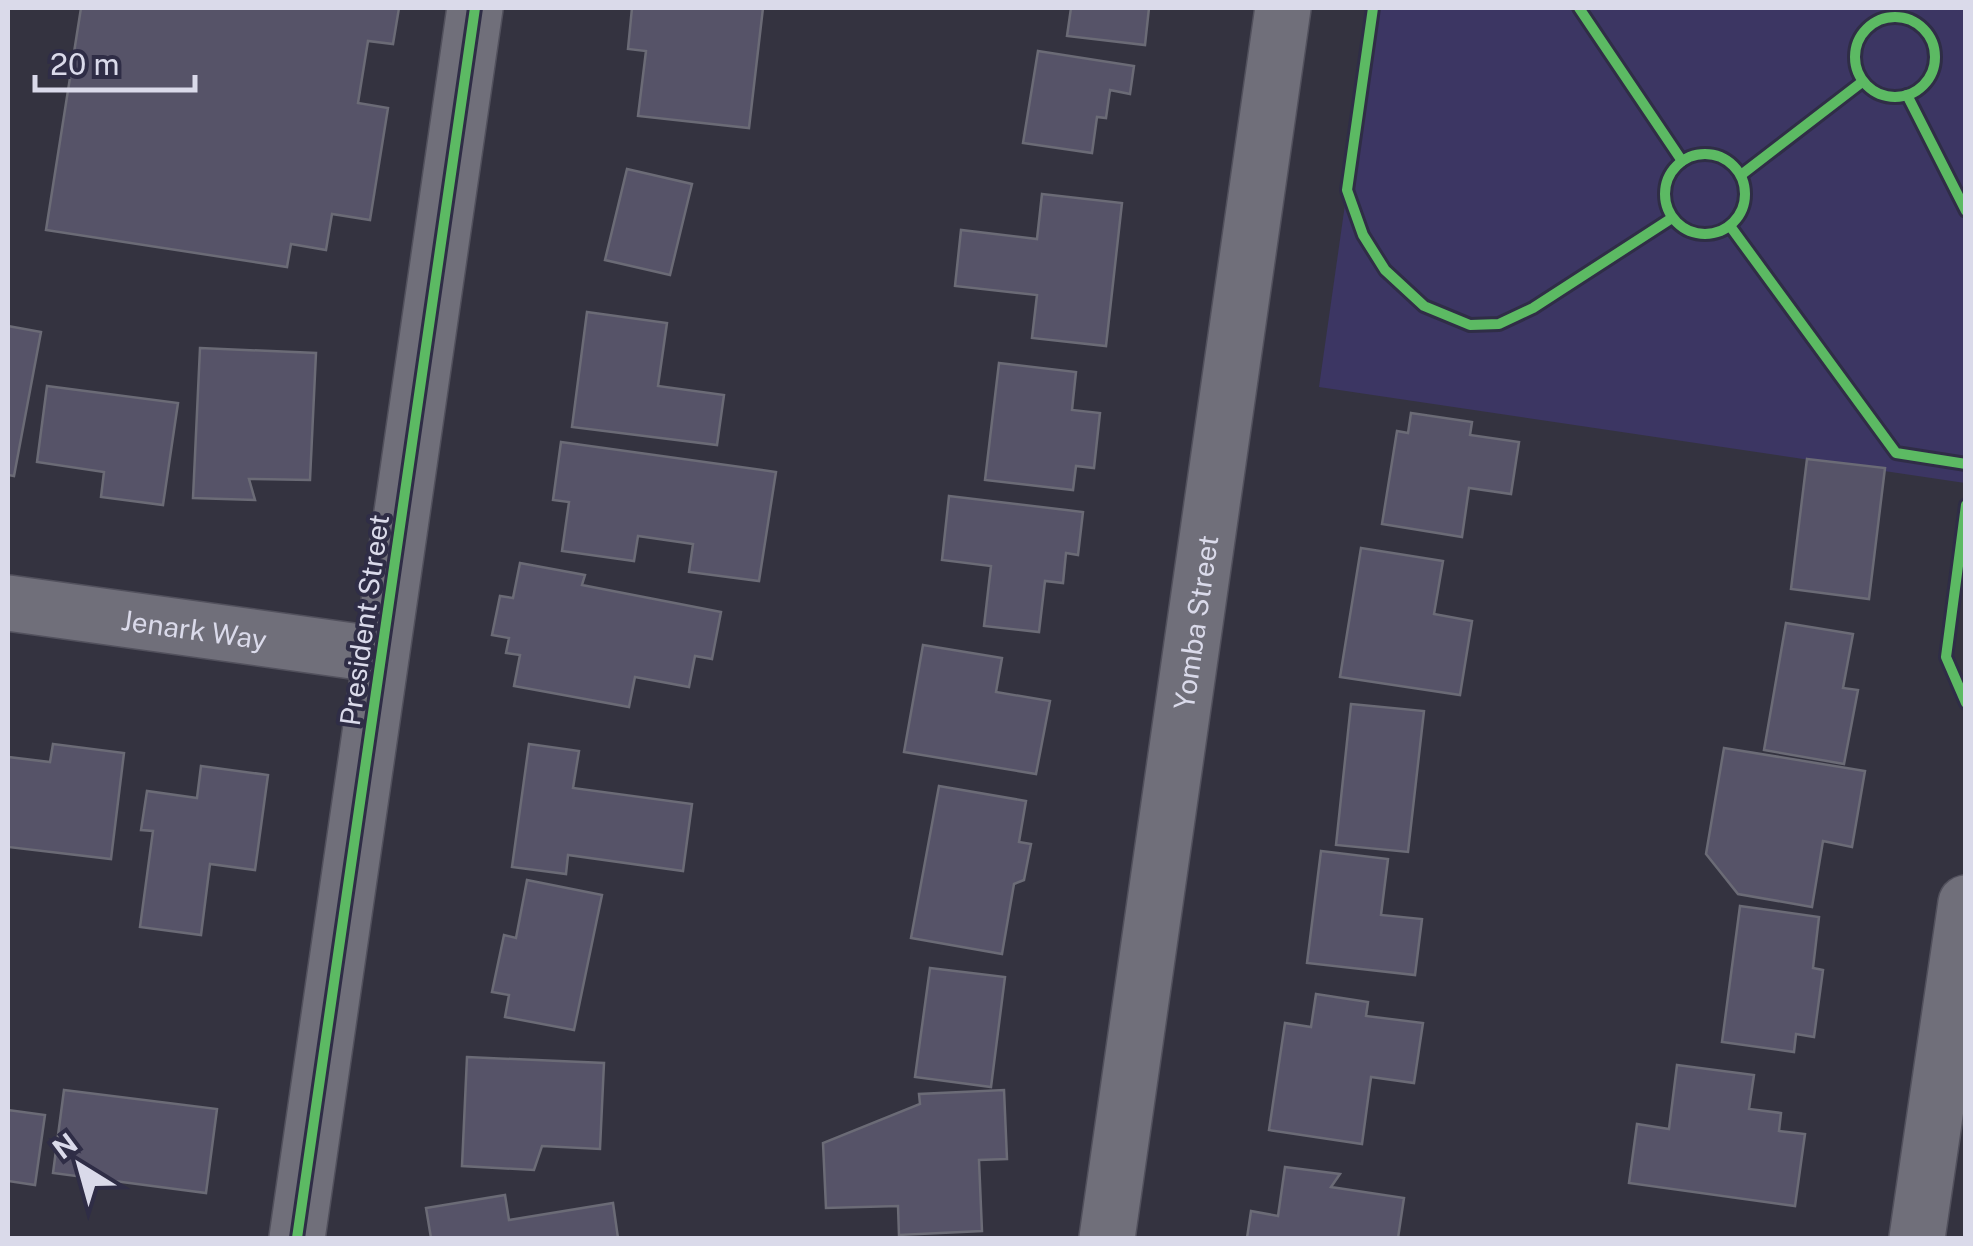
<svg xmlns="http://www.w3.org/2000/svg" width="1973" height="1246" font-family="'Public Sans',sans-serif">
	<rect width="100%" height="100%" fill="#343340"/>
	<polygon fill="#3c3663" points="1373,8 1965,8 1965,483 1319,387"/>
	<g fill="#565368" stroke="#6b6b76" stroke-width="2.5">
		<polygon points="81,8 399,8 393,44 368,41 358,103 388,108 370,220 332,214 326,250 291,244 287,267 46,230"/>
		<polygon points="632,8 763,8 749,128 638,116 646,51 628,49"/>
		<polygon points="1071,8 1149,8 1145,45 1067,36"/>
		<polygon points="1038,51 1134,66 1130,94 1110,90 1106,118 1097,117 1092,153 1023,143"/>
		<polygon points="627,169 692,184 670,275 605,260"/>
		<polygon points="1042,194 1122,203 1106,346 1032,338 1037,295 955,286 961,230 1037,239"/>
		<polygon points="587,312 667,323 658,386 724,395 717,445 572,427"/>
		<polygon points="8,326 41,332 14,476 8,475"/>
		<polygon points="200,348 316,353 310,480 249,479 255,500 193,498"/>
		<polygon points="999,363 1076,372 1072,410 1100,413 1094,468 1076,466 1073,490 985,480"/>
		<polygon points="47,386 178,403 163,505 101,497 104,472 37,462"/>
		<polygon points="1411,413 1472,422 1470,435 1519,442 1511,494 1469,488 1462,537 1382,524 1397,431 1408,433"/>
		<polygon points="561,442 776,472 759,581 689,572 693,544 638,536 634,561 562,551 569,502 553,500"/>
		<polygon points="1807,459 1885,468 1869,599 1791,589"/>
		<polygon points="949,496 1083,512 1078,555 1066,553 1063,583 1045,581 1039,632 984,626 991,566 942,560"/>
		<polygon points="1361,548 1443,561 1434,614 1472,621 1460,695 1340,677"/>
		<polygon points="520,563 585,575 582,585 721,612 712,659 695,656 689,687 635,677 629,707 514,686 520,655 506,653 509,638 492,635 500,596 513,598"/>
		<polygon points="1786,623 1853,634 1843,688 1858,690 1844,764 1764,750"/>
		<polygon points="923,645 1002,658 996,692 1050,701 1036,774 904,752"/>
		<polygon points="1351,704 1424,711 1408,852 1336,845"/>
		<polygon points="53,744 124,753 111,859 8,847 8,757 50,762"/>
		<polygon points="529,744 579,751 573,788 692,804 683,871 568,855 566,874 512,867"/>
		<polygon points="1724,748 1865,771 1852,847 1823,841 1812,907 1738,894 1706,854"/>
		<polygon points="201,766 268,775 255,870 210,864 201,935 140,927 153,831 141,830 147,791 197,798"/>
		<polygon points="939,786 1026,801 1019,842 1031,844 1024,880 1014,884 1002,954 911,938"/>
		<polygon points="1321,851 1388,859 1381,915 1422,919 1415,975 1307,963"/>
		<polygon points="527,880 602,895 574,1030 505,1017 509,995 492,992 504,935 516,938"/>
		<polygon points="1740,906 1819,917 1813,968 1823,970 1814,1037 1796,1034 1794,1052 1722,1042"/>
		<polygon points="930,968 1005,977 991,1087 915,1077"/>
		<polygon points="1316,994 1368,1002 1366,1016 1423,1023 1414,1083 1371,1077 1362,1144 1269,1130 1285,1023 1311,1027"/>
		<polygon points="467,1057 604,1063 600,1149 542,1146 534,1170 462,1166"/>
		<polygon points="1677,1065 1754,1075 1749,1109 1781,1113 1779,1131 1805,1134 1795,1206 1629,1183 1637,1124 1669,1129"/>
		<polygon points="64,1090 217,1109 206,1193 53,1173"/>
		<polygon points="1004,1090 1007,1159 979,1160 982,1231 899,1235 898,1206 826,1208 823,1143 920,1104 919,1094"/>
		<polygon points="8,1110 45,1115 35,1185 8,1181"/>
		<polygon points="1285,1167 1340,1174 1331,1187 1404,1198 1398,1238 1247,1238 1251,1211 1278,1216"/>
		<polygon points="505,1195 509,1220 613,1203 618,1238 431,1238 426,1208"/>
	</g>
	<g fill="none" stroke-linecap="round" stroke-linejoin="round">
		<g stroke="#52515d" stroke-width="58">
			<g id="minor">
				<path id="s1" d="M8,603L381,655"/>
				<polyline points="297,1238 475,8"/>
				<path id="s2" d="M1107,1238L1283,8"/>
				<polyline points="1917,1238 1966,903"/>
			</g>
		</g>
		<use href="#minor" stroke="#706f7a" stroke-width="55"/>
		<g stroke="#2f2d46" stroke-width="16">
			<g id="cycleway">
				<polyline points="1373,8 1347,190 1363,235 1385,270 1424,306 1470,325 1499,324 1533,308 1672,218"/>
				<polyline points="1579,8 1682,161"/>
				<circle cx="1895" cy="57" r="40"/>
				<polyline points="1907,95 1966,211"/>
				<circle cx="1705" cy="194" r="40"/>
				<polyline points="1741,175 1862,82"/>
				<polyline points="1730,226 1896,453 1966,464"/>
				<polyline points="1966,505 1946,657 1966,703"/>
				<polyline points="297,1238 475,8"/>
			</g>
		</g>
		<use href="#cycleway" stroke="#5cba63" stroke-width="10"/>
	</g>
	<g text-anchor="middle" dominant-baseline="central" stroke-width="8" stroke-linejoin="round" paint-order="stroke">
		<g font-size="28" fill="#dadaea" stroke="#2f2d46">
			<text transform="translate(364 620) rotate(-82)">President Street</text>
			<text stroke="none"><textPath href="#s2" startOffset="622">Yomba Street</textPath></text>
			<text stroke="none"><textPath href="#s1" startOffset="188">Jenark Way</textPath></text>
		</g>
	</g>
	<rect width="1973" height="1246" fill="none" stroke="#dadaea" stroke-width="20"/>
	<g transform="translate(80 1166) rotate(323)" stroke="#2f2d46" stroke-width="8" paint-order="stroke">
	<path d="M0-8L18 38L0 25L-18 38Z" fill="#dadaea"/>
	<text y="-15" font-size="28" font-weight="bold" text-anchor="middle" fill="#dadaea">N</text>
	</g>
	<path d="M35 75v15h160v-15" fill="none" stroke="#dadaea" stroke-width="5"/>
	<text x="50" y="75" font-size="30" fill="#dadaea" stroke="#2f2d46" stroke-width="8" paint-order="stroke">20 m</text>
</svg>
